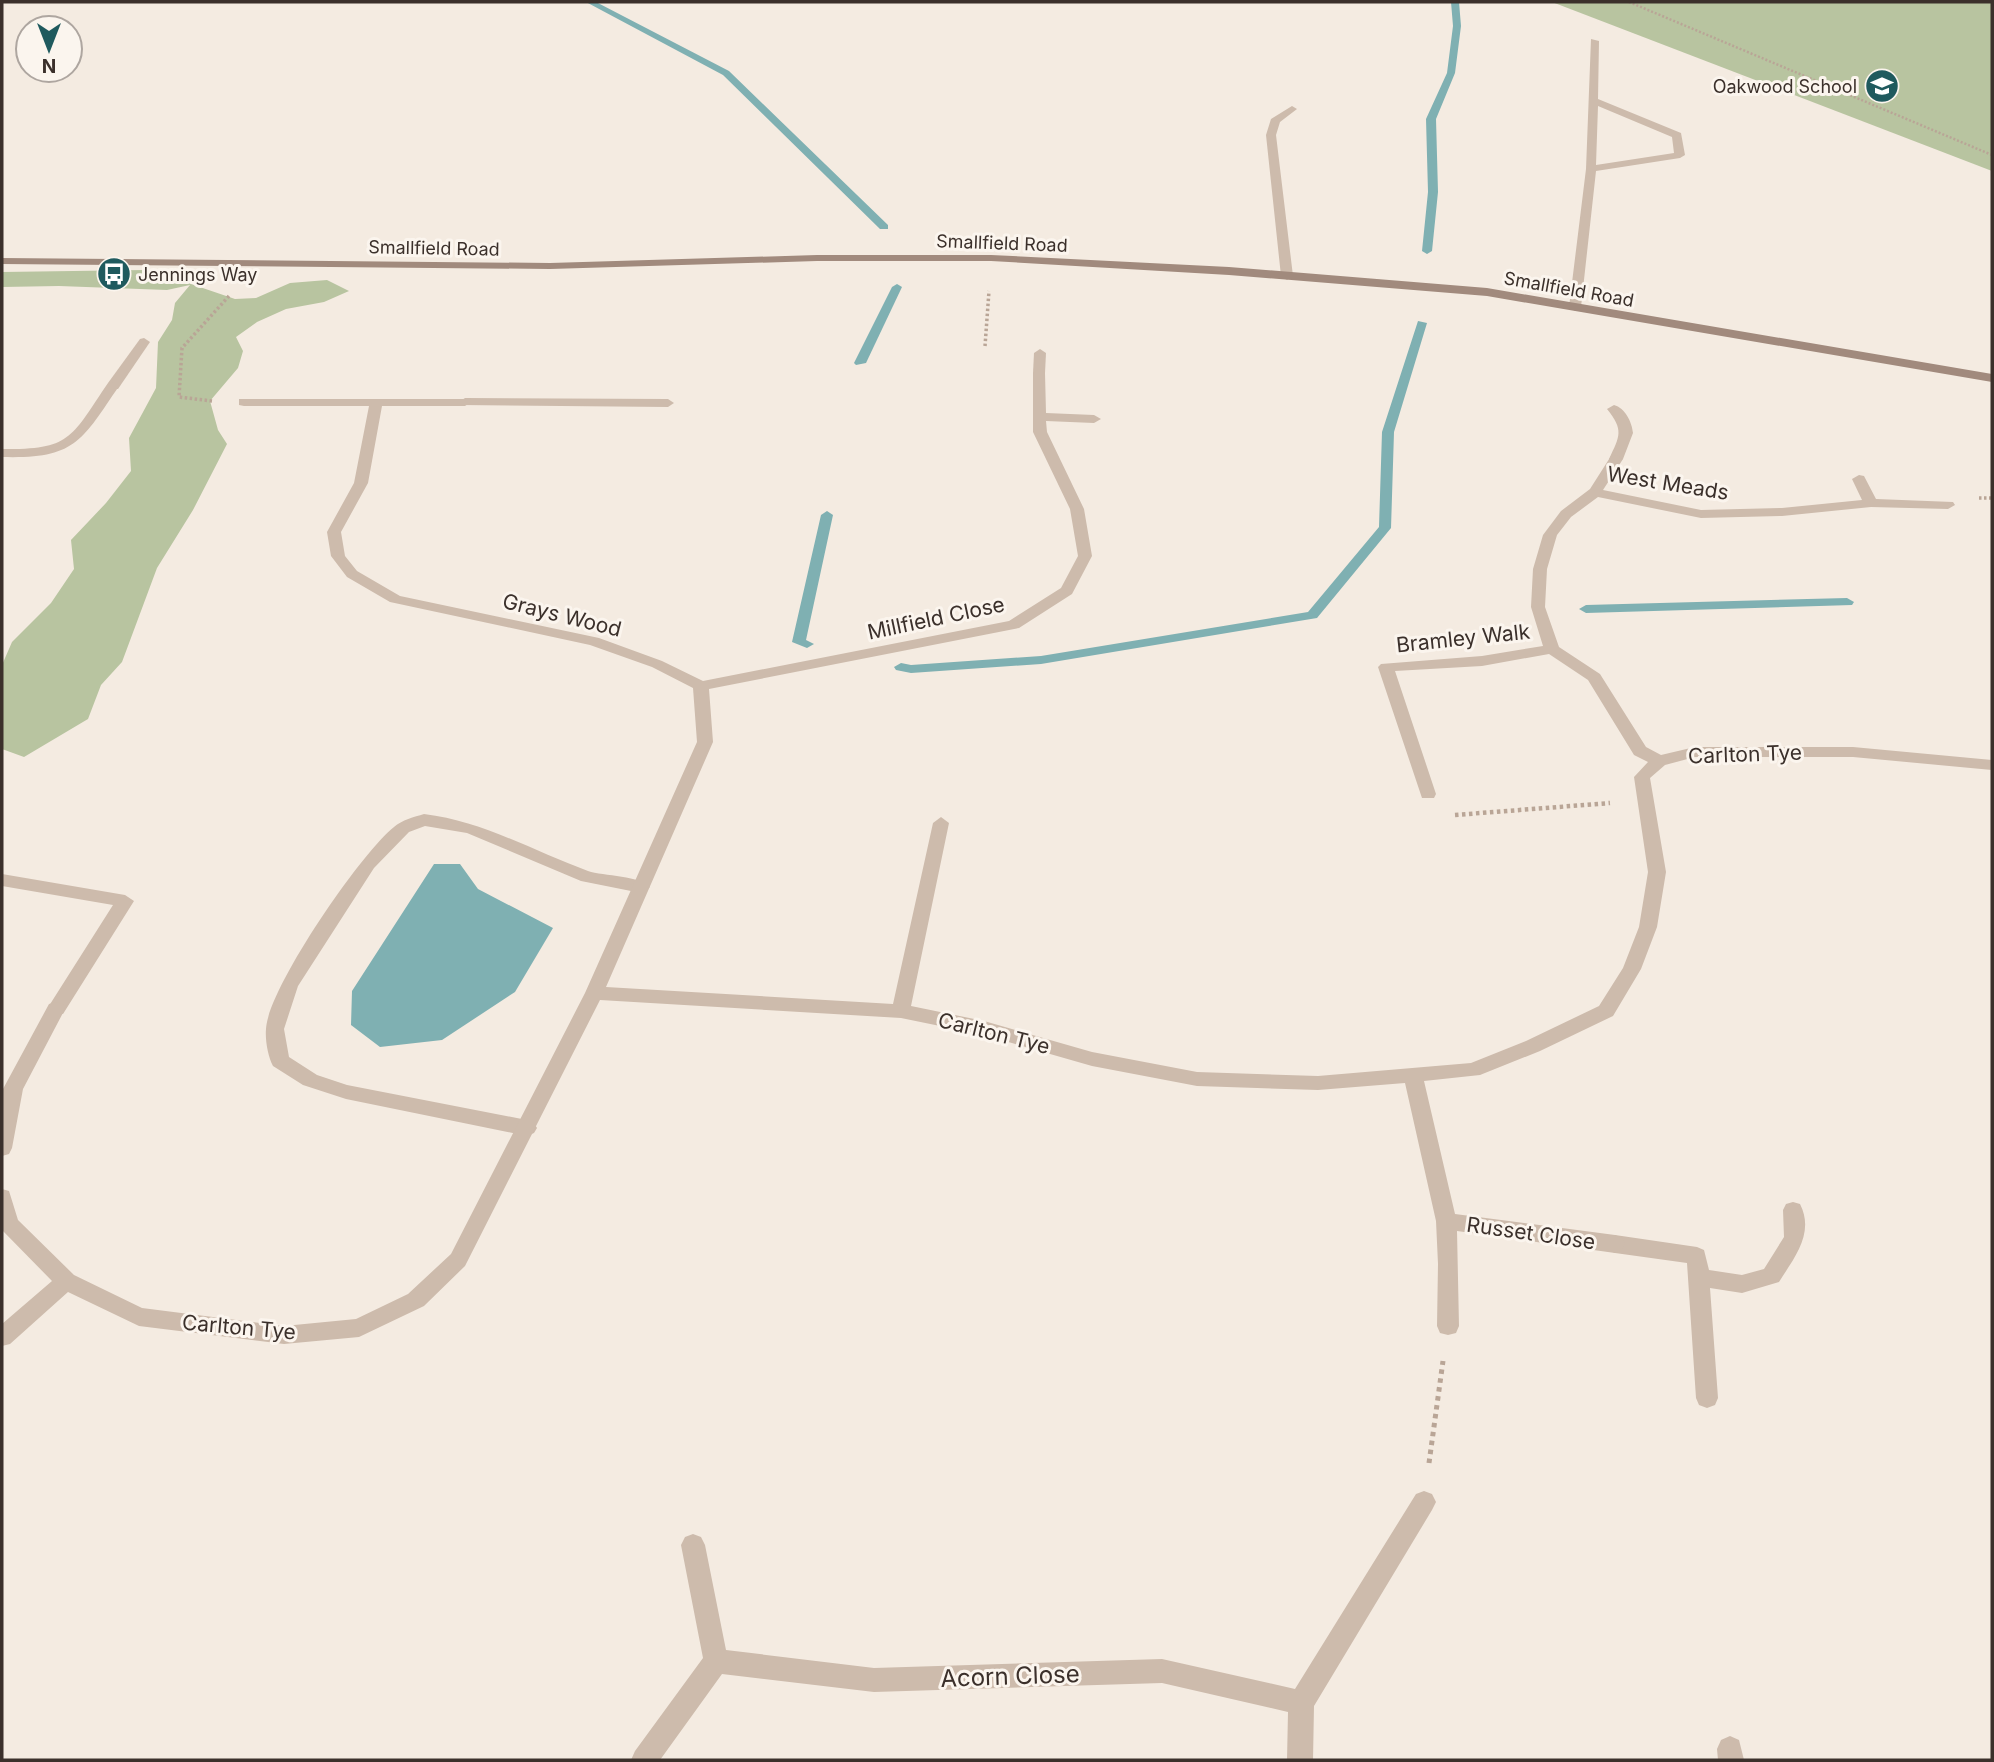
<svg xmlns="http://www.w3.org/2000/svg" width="1994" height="1762" font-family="Inter,sans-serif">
	<rect width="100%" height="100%" fill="#f4ebe1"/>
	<g fill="#b8c4a0">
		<polygon points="1552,2 1992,2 1992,171"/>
		<polygon points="145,270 172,273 191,284 235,299 256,298 290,283 327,280 349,291 324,302 286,309 257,322 236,337 243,351 238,368 210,401 218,430 227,444 193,510 157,568 122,662 101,685 88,719 24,757 2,749 2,665 12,642 51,603 74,569 71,540 106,503 131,471 129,438 156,388 158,342 172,320 175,303 190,285 167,290 59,286 2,287 2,272"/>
	</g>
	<polygon fill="#7fb0b2" points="434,864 460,864 478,889 553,928 515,992 442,1040 380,1047 351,1025 352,991"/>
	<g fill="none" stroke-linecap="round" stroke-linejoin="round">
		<g fill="#7fb0b2" fill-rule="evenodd">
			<polygon points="586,2 596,2 729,71 888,225 888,229 880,229 723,75"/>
			<polygon points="1451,2 1459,2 1461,26 1455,73 1436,119 1438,192 1432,251 1427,254 1422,251 1428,192 1426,119 1447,73 1453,26"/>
			<polygon points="897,284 902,287 866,363 856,365 854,363 892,287"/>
			<polygon points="1418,321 1427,323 1394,432 1391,528 1317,618 1041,664 911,673 896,670 894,667 901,663 911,665 1041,656 1308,612 1379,527 1382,432"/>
			<polygon points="827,511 833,515 806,640 814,644 807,648 792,642 821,515"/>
			<polygon points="1847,598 1854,602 1852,605 1586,613 1579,609 1586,605"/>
		</g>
		<polyline stroke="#b9a596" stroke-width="2.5" stroke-dasharray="2 2" stroke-linecap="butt" points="1629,2 1992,155"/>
		<g stroke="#b9a596" stroke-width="3.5" stroke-dasharray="2.5 2.5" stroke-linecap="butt">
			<polyline points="985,346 989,291"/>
			<polyline points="212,401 179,397 182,348 229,296"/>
			<polyline points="1979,498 1992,498"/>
		</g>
		<polyline stroke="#b9a596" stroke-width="4.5" stroke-dasharray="3.5 3.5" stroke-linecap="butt" points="1455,815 1610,803"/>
		<polyline stroke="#b9a596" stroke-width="5" stroke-dasharray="4.5 4.5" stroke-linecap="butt" points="1429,1463 1443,1361"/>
		<g fill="#cdbbac" fill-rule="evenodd">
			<polygon points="1292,106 1297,109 1280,122 1276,135 1293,276 1287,280 1281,276 1266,135 1271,119"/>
			<polygon points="144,338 150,342 118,389 108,389 108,383 140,339"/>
			<polygon points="1040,349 1046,353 1045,373 1039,377 1033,373 1034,353"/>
			<polygon points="465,398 668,399 674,403 668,407 460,405 459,402"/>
			<path d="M1614,405C1625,408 1632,422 1633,433L1623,459L1616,463L1609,459C1620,436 1624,430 1607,409Z"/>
			<path d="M424,814C483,821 533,851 588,871C603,876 642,876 650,887L641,893L581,881L467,833L425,826L409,832L374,868L298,986L284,1029L289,1057L317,1075L347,1085L527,1120L534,1123L537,1128L534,1133L527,1136L346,1099L303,1085L273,1066C268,1057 265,1040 266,1029C268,988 361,853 394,827C402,820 414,817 424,814Z"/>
			<polygon points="2,874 125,895 134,901 63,1014 49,1014 47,1009 113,905 2,886"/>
			<path d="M1793,1202L1800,1204C1815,1233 1794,1258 1779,1282L1742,1293L1710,1288L1718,1398L1715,1405L1707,1408L1699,1405L1696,1398L1687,1263L1615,1253L1608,1250L1605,1244L1608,1238L1615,1235L1697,1247L1704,1250L1709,1270L1742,1275L1764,1269L1784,1237L1783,1210L1786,1204Z"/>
		</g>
		<g fill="#cdbbac" fill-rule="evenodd">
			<path d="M1591,39L1599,41L1598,99L1681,133L1685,155L1680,158L1596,171L1581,307L1575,311L1569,307L1586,169ZM1598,106L1672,137L1674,153L1596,165Z"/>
			<polygon points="1039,369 1045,373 1046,413 1094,415 1101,419 1094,423 1046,421 1047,432 1084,509 1092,556 1072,594 1019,628 709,689 713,742 606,987 893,1004 933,823 941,817 949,823 911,1006 984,1021 1092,1052 1197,1072 1318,1076 1471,1063 1526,1041 1599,1006 1623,968 1639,927 1648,872 1634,777 1648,762 1634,755 1588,680 1549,654 1482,666 1395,671 1436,794 1434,798 1422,798 1378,667 1381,664 1482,656 1543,646 1531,607 1533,569 1543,535 1561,511 1590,489 1611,456 1616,455 1623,459 1603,490 1701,510 1782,508 1862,500 1852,479 1859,475 1864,476 1876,499 1953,502 1955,505 1948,509 1871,507 1782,516 1701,518 1598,497 1571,517 1557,535 1547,569 1545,607 1559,647 1600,674 1646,747 1661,755 1695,747 1853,747 1992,760 1992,770 1853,757 1695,757 1665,765 1650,778 1666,872 1657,927 1641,969 1613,1016 1540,1051 1480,1075 1424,1081 1455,1214 1615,1235 1622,1238 1625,1244 1622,1250 1615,1253 1457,1231 1459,1326 1456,1333 1448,1335 1440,1333 1437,1326 1438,1264 1436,1221 1405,1083 1318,1090 1197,1086 1092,1066 984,1035 901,1018 600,1000 465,1266 424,1306 359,1337 284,1344 139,1326 68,1292 10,1344 2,1346 2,1324 52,1281 2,1230 2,1189 9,1191 18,1220 74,1275 142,1308 284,1326 356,1319 408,1294 451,1254 585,993 697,742 693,688 652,667 590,645 390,602 347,577 331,556 327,532 354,483 369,406 244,406 239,405 239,399 470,399 471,402 465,406 382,406 368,483 341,532 345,556 357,571 400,596 599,638 662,661 703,681 1009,621 1061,588 1078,556 1070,509 1033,432 1033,373"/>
			<path d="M113,382L119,386C81,442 75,459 2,457V449C72,450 71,437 108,383Z"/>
			<polygon points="56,1002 63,1004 65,1009 23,1089 12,1148 9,1154 2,1156 3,1089 49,1004"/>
			<polygon points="1424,1491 1432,1494 1436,1502 1432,1510 1314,1706 1313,1760 1287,1760 1288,1712 1162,1683 874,1692 722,1674 660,1760 631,1760 635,1751 703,1658 681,1545 685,1537 693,1534 701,1537 705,1545 726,1650 874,1668 1162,1659 1295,1689 1416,1494"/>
			<polygon points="1730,1736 1739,1740 1744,1760 1718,1760 1717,1749 1721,1740"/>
		</g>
		<polygon fill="#a18a7d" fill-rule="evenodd" points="817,255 991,255 1229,267 1487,288 1992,374 1992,382 1487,296 1229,275 991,261 817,261 550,269 2,264 2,258 550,263"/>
	</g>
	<defs>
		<g id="school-disc" transform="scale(1.75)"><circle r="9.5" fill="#1f5a5e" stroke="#fbf5ee"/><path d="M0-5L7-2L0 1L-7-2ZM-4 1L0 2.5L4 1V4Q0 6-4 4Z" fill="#fff"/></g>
		<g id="bus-disc" transform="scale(1.75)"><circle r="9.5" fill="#1f5a5e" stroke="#fbf5ee"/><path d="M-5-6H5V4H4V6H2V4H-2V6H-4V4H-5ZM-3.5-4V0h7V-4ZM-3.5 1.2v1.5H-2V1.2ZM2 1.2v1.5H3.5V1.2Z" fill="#fff"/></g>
	</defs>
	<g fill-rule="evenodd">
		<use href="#school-disc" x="1882" y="86"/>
		<use href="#bus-disc" x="114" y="274"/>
	</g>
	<g text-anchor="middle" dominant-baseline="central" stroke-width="6" stroke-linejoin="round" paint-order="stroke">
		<g font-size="18" fill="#3b302b" stroke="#fbf5ee" text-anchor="end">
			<text x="1857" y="86">Oakwood School</text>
			<text x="138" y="274" text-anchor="start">Jennings Way</text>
		</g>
		<g font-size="18" fill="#3b302b" stroke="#fbf5ee">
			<text transform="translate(1002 243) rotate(2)">Smallfield Road</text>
			<text transform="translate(434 248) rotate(1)">Smallfield Road</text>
			<text transform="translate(1569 289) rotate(10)">Smallfield Road</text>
		</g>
		<g font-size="21" fill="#3b302b" stroke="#fbf5ee">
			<text transform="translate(1668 483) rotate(9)">West Meads</text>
			<text transform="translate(562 615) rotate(14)">Grays Wood</text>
			<text transform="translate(936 618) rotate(-12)">Millfield Close</text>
			<text transform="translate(1463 638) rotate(-6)">Bramley Walk</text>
			<text transform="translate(1745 754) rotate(-2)">Carlton Tye</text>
			<text transform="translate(994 1033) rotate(14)">Carlton Tye</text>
			<text transform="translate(1531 1233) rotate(8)">Russet Close</text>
			<text transform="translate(239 1327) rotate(5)">Carlton Tye</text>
		</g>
		<g font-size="24" fill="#3b302b" stroke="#fbf5ee">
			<text transform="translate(1010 1676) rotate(-2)">Acorn Close</text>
		</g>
	</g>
	<rect width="1994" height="1762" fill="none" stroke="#3b302b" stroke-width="7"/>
	<g transform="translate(49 49) rotate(180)"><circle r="33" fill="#fbf5ee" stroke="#aea6a0" stroke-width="2"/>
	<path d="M0-5L12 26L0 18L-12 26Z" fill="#1f5a5e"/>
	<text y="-10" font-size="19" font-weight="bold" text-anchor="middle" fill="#3b302b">N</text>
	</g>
</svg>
